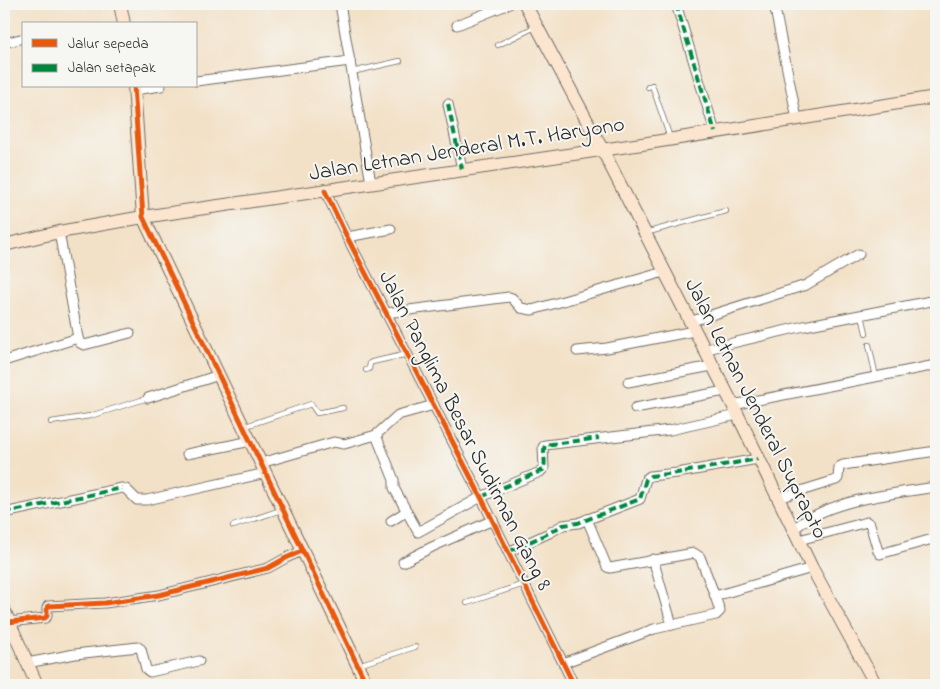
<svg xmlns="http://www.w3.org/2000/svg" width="940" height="689" font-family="'Indie Flower',sans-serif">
	<rect width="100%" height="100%" fill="#f6f6f2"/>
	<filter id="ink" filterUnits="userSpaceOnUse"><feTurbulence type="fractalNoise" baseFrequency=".02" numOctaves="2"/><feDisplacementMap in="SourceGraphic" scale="10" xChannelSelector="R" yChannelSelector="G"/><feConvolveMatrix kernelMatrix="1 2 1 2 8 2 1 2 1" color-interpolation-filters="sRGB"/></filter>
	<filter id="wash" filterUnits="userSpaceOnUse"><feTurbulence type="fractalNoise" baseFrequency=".0096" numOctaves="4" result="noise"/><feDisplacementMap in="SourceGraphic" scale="20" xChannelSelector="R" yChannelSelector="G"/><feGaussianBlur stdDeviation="1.12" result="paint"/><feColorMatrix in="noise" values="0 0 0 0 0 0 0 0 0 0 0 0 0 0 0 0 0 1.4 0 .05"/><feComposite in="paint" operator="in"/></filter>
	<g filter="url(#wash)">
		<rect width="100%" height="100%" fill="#f3e1c7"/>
	</g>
	<g filter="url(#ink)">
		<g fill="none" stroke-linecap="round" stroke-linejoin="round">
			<g stroke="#716b62" stroke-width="6">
				<g id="lane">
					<polyline points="498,45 535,27"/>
					<polyline points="352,72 400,61"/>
					<polyline points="648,87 652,85 670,138"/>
					<polyline points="645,233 726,211"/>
					<polyline points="862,315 866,333"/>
					<polyline points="869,345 876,377"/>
					<polyline points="366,370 369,369 370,363 372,362 408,354"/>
					<polyline points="51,422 90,416 148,398"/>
					<polyline points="246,426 311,404 317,413 343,408"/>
					<polyline points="233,526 281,510"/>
					<polyline points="467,603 524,584"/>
					<polyline points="358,665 415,647"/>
				</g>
			</g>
			<g stroke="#716b62" stroke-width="11">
				<g id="street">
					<polyline points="340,4 371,183"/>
					<polyline points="676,4 715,132"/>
					<polyline points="774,4 797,119"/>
					<polyline points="457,25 509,4"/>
					<polyline points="4,43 24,38"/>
					<polyline points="196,81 350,61"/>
					<polyline points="134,90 161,86"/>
					<polyline points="448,104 462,169"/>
					<polyline points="325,191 347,237 481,497 574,685"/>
					<polyline points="347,237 391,229"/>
					<polyline points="386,313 509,297 512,298 521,308 532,310 664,272"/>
					<polyline points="689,322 806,285 859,254"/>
					<polyline points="78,338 80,343 84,345 130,333"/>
					<polyline points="703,350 804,326 936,300"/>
					<polyline points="577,351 607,348 694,331"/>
					<polyline points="4,361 78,338 59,232"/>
					<polyline points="628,382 712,366"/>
					<polyline points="148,398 219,375"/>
					<polyline points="733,405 936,365"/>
					<polyline points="635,408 725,391"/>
					<polyline points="376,435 394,480 394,488 418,532 481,497 540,472 544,468 543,447 545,445 670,430 737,415"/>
					<polyline points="187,454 251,441"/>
					<polyline points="261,463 334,442 344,444 376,435 398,415 434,405"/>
					<polyline points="778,498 836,480 838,478 839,467 843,465 936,451"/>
					<polyline points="4,513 122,488 126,489 137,500 147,500 266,473"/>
					<polyline points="587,519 607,567 610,568 694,553 700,557 715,596"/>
					<polyline points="391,521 407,511"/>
					<path d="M794,529C828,499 892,494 936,487"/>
					<polyline points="799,540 867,522 870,524 878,551 880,554 936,538"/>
					<polyline points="508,552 549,533 563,525 578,523 640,499 646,479 650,476 677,473 758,459"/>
					<polyline points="653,559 672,625"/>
					<polyline points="403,562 432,547 493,520"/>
					<polyline points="9,622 45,618 47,616 47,608 48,606 105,603 159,595 268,568 286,558 302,551"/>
					<polyline points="27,663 75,654 138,647 141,649 146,669 150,672 199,661"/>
					<polyline points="563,663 654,629 716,615 720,611 715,596 812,568"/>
				</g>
			</g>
			<g stroke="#716b62" stroke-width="14">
				<g id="secondary">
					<polyline points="120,4 124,24"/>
					<polyline points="525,4 602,149 733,405 812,568 876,685"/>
					<polyline points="134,86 143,217 367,685"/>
					<polyline points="4,245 59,232 143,217 642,144 936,97"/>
					<polyline points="4,610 37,685"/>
				</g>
			</g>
			<use href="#lane" stroke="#fff" stroke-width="4.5"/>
			<use href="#street" stroke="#fff" stroke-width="9"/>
			<use href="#secondary" stroke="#fbe5cf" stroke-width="12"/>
			<g stroke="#00873e" stroke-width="4" stroke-dasharray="8 4" stroke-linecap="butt">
				<polyline points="676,4 715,132"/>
				<polyline points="448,104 462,169"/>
				<path d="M481,497L543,470C547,462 542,453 545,445L599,438"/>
				<polyline points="4,513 122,488"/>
				<polyline points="508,552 549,533 563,525 578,523 640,499 646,479 650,476 677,473 758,459"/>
			</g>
			<g stroke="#f6f6f2" stroke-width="8">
				<g id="cycleway">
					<polyline points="134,86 143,217 367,685"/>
					<polyline points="325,191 347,237 481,497 574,685"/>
					<polyline points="9,622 45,618 47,616 47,608 48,606 105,603 159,595 268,568 286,558 302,551"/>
				</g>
			</g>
			<use href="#cycleway" stroke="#e8590c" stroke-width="5"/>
		</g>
	</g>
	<g text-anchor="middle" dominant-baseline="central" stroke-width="4" stroke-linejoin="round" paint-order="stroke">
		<g font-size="22" fill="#2b2b2b" stroke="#f6f6f2">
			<text transform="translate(467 150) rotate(-9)">Jalan Letnan Jenderal M.T. Haryono</text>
			<text transform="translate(755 409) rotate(63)">Jalan Letnan Jenderal Suprapto</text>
			<text transform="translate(464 431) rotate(63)">Jalan Panglima Besar Sudirman Gang 8</text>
		</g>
	</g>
	<rect width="940" height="689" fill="none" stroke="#f6f6f2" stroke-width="20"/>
	<rect x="22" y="22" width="175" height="65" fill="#f6f6f2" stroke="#a5a5a2"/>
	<rect x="32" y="39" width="25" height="8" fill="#e8590c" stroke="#a5a5a2"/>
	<text x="68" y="48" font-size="15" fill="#2b2b2b">Jalur sepeda</text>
	<rect x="32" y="64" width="25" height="8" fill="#00873e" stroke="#a5a5a2"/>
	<text x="68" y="72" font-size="15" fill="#2b2b2b">Jalan setapak</text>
</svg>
